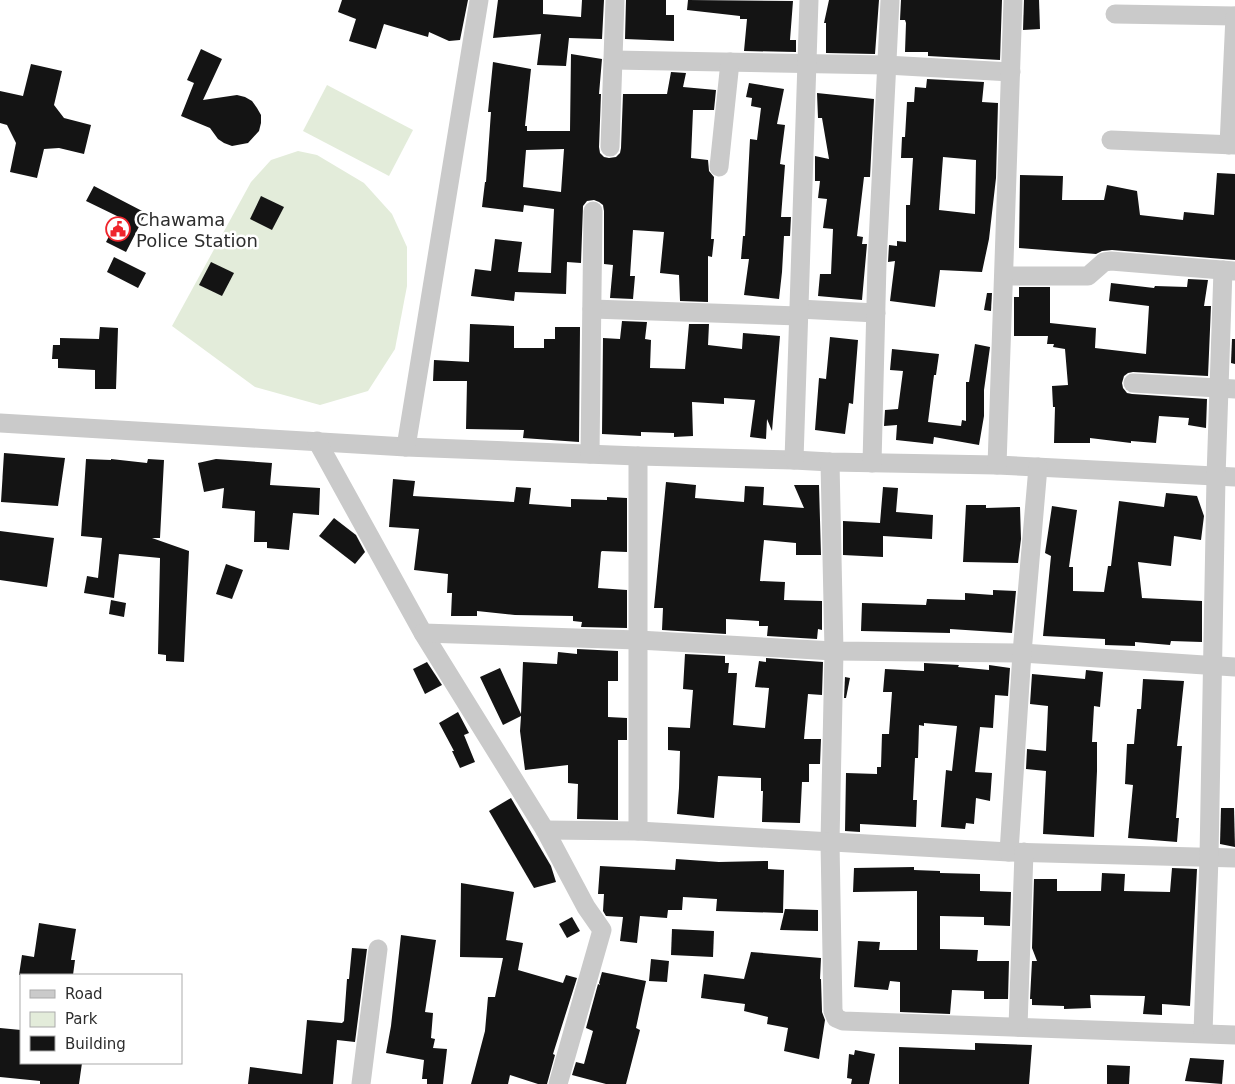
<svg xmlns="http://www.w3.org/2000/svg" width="1235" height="1084" font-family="'DejaVu Sans',sans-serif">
	<rect width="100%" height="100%" fill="#fff"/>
	<g fill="#e3ecda">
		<polygon points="327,85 413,130 389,176 303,131"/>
		<polygon points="298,151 317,155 364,183 392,214 407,247 407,286 395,349 368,391 320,405 255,387 172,326 251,182 271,160"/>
	</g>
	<g fill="#141414" fill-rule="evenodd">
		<polygon points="342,0 468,0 460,40 449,41 429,32 428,37 384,24 376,49 349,41 356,19 338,12"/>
		<polygon points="498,0 543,0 543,14 581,17 582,0 604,0 602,39 569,38 566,66 537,65 541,34 493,38"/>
		<polygon points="626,0 666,0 666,15 674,15 674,41 625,39"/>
		<polygon points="688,0 793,1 790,40 796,40 796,52 744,51 747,19 740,19 740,16 687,10"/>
		<polygon points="829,0 879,0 875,54 826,53 826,23 824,23"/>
		<polygon points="901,0 1002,0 1000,60 928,56 928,52 905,52 906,23 905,20 900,20"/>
		<polygon points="1024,0 1039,0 1040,29 1023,30"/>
		<polygon points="201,49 222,59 203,100 237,95 245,97 252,101 257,108 261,115 261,123 259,131 248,143 232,146 224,143 218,139 210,128 181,116 194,83 187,80"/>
		<path d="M571,54L602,59L599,94H601L599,147L600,153L604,157L609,158L616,157L620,153L621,148L623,94H667L671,72L686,73L683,87L716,90L714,110H693L691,158L708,160L709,171L714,177L711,239H714L712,257L708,256V302L680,301L679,275L660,273L664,232L633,230L630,276H635L633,299L610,298L613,265L604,264V211L603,205L599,202L594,200L587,201L583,206L581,263L567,262L566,294L515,292L514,301L471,296L475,269L491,271L495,239L522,242L518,272L551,273L554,209L524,205L523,212L482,207L485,182H486L491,112H488L493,62L531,69L525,126H527V131H570ZM564,149L561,192L523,187L526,150Z"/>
		<polygon points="31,64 62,71 54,105 64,118 91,125 84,154 59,148 44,149 37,178 10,172 16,143 7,125 0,123 0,91 23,96"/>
		<path d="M927,79L984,82L982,102L998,103L996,178L989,239L982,272L940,270L935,307L890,301L895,261L888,262L889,245L897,246V241L906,242V205H910L913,158H901L902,137H905L907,102H914L915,87L926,88ZM943,157L976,160L975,214L939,210Z"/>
		<polygon points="749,83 784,89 777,124 785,125 780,164 785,165 781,217 791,217 790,236 784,236 782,272 779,299 744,295 749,259 741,259 743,236 745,236 750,139 757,140 761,108 751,106 752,98 746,97"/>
		<polygon points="817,93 874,99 870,177 864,177 857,236 863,237 862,244 867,244 862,300 818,296 820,274 831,274 833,229 823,228 827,199 818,198 820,181 815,181 815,156 829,159 822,118 818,118"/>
		<polygon points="1217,173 1235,174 1235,260 1112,250 1102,251 1096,254 1019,248 1020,175 1063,176 1062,200 1104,200 1107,185 1137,191 1140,215 1183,220 1184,212 1214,215"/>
		<polygon points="94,186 146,213 126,252 106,242 119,217 86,201"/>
		<polygon points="261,196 284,207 272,230 250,219"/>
		<polygon points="114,257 146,273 138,288 107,272"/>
		<polygon points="211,262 234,273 222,296 199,285"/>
		<polygon points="1188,279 1208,280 1204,306 1211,306 1208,376 1133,372 1128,373 1124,376 1122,383 1123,388 1127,393 1132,394 1207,399 1206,428 1188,425 1189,418 1159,416 1156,443 1131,441 1131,443 1090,438 1090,443 1054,443 1055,407 1053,407 1052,386 1068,385 1065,349 1053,347 1054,344 1047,344 1048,336 1014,336 1014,297 1019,297 1019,287 1050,287 1050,323 1096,328 1095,348 1146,354 1149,306 1109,301 1111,283 1154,288 1155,286 1187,287"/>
		<polygon points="987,293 992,293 991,311 984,310"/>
		<polygon points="622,321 647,322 645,339 651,340 650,368 685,369 689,324 709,324 708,345 742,349 743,333 780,336 772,431 767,419 766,439 750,437 755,400 724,398 724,404 692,402 693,436 674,437 674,433 641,432 641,436 602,434 603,338 620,339"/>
		<polygon points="470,324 514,326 514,348 544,348 544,339 555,339 555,327 580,327 579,442 523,438 524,430 466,429 467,381 433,381 434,360 469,362"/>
		<polygon points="100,327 118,328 116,389 95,389 95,370 58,368 58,359 52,359 53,345 60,345 60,338 99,339"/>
		<polygon points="830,337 858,340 853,404 849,403 845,434 815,430 819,378 826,379"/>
		<polygon points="1232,339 1235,339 1235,364 1231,363"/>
		<polygon points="975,344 990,347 984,390 984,416 979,445 934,437 933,444 896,440 897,425 884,426 885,410 898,409 903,371 890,370 892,349 939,354 936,375 934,375 928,422 961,426 962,420 966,421 966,382 969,382"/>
		<polygon points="4,453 65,458 58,506 1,502"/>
		<polygon points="86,459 111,460 111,459 147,463 148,459 164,460 160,538 152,538 189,551 184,662 166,661 166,655 158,654 160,558 119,554 114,598 84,593 87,576 98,578 102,538 81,536"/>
		<polygon points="216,459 272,463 270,485 320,488 319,515 293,513 289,550 267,548 267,542 254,542 255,511 222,508 224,488 204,492 198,463"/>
		<polygon points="393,479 415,481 413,496 514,502 516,487 531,488 529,504 571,507 571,499 607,500 607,497 627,498 627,552 602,551 601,552 598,588 627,590 627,628 581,627 582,622 573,621 573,616 515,615 477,611 477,616 451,616 452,593 447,593 448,574 414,570 419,529 389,527"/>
		<polygon points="666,482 696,485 695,498 744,502 745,486 764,487 763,505 804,508 794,485 819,485 821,555 796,555 796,543 764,540 760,581 785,582 784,600 822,601 822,630 818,629 817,639 767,636 768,626 759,626 759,621 726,619 726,634 662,630 663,608 654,608"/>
		<polygon points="883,487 898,488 896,512 933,515 932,539 883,536 883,557 843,555 843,521 880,523"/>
		<polygon points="1166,493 1197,496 1204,516 1201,540 1174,536 1171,566 1138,562 1142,598 1202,601 1202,642 1171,641 1170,645 1135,642 1135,646 1105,645 1105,639 1043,636 1051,556 1045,553 1052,506 1077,510 1069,567 1073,567 1073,591 1104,592 1108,566 1111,566 1119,501 1164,507"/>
		<polygon points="966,505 986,505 986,508 1020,507 1021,539 1018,563 963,562"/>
		<polygon points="334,518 356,535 365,552 355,564 319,536"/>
		<polygon points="0,531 54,538 47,587 0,580"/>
		<polygon points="226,564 243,570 232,599 216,594"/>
		<polygon points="993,590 1016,591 1012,633 950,629 950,633 861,631 862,603 926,605 927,599 965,600 965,593 993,595"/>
		<polygon points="111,600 126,603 124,617 109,614"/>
		<polygon points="577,649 618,651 618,681 608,681 608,717 627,718 627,740 618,740 618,820 577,819 578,784 568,783 568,765 525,770 520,731 521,716 503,725 480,677 500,668 521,714 523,662 557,664 558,652 577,654"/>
		<polygon points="685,654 725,656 725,663 729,663 728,673 737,673 733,725 765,728 769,688 755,687 759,661 766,662 766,658 823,662 822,695 808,694 804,739 821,739 820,764 809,764 809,782 802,782 800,823 762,822 763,791 761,791 761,778 718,776 714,818 677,814 679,788 680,751 668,750 668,727 690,728 693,690 683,689"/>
		<polygon points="427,662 442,685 425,694 413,669"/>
		<polygon points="924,663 959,665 958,667 989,670 989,665 1010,668 1008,696 995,695 993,728 980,727 975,772 992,773 990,801 976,798 974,824 966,823 965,829 941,827 946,770 952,771 957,726 924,723 924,726 919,725 918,758 915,758 913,800 917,800 916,827 860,824 860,832 845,831 846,773 877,774 877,767 881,767 882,734 889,734 892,692 883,692 885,669 924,671"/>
		<polygon points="1086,670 1103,672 1100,707 1094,706 1092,742 1097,742 1097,771 1094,837 1043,834 1046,771 1026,769 1027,749 1046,751 1048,706 1030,704 1032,674 1085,679"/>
		<polygon points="845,677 850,678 846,698 844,698"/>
		<polygon points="1143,679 1184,681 1177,746 1182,746 1176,818 1179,818 1177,842 1128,838 1133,785 1125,784 1127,744 1134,744 1137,709 1141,709"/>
		<polygon points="458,712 469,733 464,735 475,762 460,768 452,751 454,751 439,723"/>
		<polygon points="511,798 551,866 556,882 534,888 489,811"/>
		<polygon points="1221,808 1234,808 1235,847 1220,844"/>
		<polygon points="676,859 719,862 768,861 768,869 784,870 783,913 716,911 717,899 683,897 682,910 668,910 667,918 640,916 637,943 620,941 623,917 606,916 603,911 604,894 598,894 600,866 675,870"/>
		<polygon points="914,867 914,870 940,871 940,873 980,874 980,891 1011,892 1010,926 984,925 984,917 940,916 940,949 978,950 977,961 1009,961 1008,999 984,999 984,991 952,990 950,1014 900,1012 900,982 890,981 888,990 854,987 858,941 880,942 879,950 917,950 917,891 853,892 854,868"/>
		<polygon points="1172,868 1197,869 1190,1006 1162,1004 1162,1015 1143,1014 1145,996 1090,995 1091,1008 1064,1009 1064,1006 1032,1005 1032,999 1030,999 1032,961 1037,961 1032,948 1034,879 1057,879 1057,891 1101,891 1102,873 1125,874 1124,891 1170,892"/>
		<polygon points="461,883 514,892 506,940 523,943 518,970 563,983 566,975 577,978 553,1054 555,1055 547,1084 538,1084 510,1075 508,1084 471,1084 485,1031 488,997 495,997 503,958 460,957"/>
		<polygon points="785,909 818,910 818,931 780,930"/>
		<polygon points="572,917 580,931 567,938 559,924"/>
		<polygon points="39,923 76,929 71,960 75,960 73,975 19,975 22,955 34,957"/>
		<polygon points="672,929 714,931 713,957 671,955"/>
		<polygon points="401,935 436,940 425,1012 433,1013 431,1038 435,1039 433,1048 447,1049 443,1084 427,1084 427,1079 422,1079 424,1060 386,1053 391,1026"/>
		<polygon points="352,948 367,949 355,1042 337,1040 333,1084 248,1084 250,1067 302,1074 307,1020 342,1023 344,1021 347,979 349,979"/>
		<polygon points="751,952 821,958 820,979 821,979 822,1012 825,1020 819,1059 784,1051 788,1028 767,1024 768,1017 744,1011 745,1004 701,998 704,974 744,979"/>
		<polygon points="651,959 669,961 667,982 649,981"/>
		<polygon points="602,972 646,981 636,1028 640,1030 626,1084 606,1084 572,1075 576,1062 584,1064 593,1031 586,1028 598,984 600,985 599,983"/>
		<polygon points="0,1028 21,1030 21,1063 82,1063 79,1084 40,1084 40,1081 0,1077"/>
		<polygon points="975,1043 1032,1045 1029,1084 899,1084 899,1047 975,1050"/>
		<polygon points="855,1050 875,1054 869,1084 851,1084 852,1079 847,1078 849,1054 854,1055"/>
		<polygon points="1190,1058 1224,1060 1222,1084 1185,1081"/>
		<polygon points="1107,1065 1130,1066 1129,1084 1107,1084"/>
	</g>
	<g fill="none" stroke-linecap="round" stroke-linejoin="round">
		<g stroke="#cacaca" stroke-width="19">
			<polyline points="1115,14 1235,16"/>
			<polyline points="613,60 886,65 1011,72"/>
			<polyline points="1111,140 1235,145"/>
			<polyline points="1229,145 1235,16"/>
			<polyline points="610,147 615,0"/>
			<polyline points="719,167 730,62"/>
			<polyline points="1004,276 1088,276 1104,262 1111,261 1234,271"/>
			<polyline points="592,309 799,316"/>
			<polyline points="799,309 876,313"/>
			<polyline points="1133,383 1235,389"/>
			<polyline points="0,423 406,447 638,456 794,460 830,462 997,465 1235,477"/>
			<polyline points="317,441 423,633 545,830 586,907 602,930 558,1084"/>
			<polyline points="406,447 479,0"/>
			<polyline points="590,454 593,211"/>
			<polyline points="794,460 809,0"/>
			<polyline points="830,462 834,651 830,842 833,1011 836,1018 843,1021 1235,1035"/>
			<polyline points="872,463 877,263 890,0"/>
			<polyline points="997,465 1013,0"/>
			<polyline points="423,633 638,640 834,651 1022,653 1235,667"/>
			<polyline points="545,830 638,831 1009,852 1235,858"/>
			<polyline points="638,831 638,456"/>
			<polyline points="1009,852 1022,653 1038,467"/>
			<polyline points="1018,1027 1024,852"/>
			<polyline points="1203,1033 1209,857 1216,477 1223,270"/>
			<polyline points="361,1084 378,949"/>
		</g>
	</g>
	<defs>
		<g id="civic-ring" transform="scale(1.25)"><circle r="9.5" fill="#fff" stroke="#ef252c" stroke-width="1.5"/><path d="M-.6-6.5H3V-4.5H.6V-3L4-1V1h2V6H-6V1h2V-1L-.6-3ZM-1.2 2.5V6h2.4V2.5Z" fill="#ef252c"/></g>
	</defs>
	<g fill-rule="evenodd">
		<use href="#civic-ring" x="118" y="229"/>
	</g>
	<g text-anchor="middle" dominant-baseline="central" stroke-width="5" stroke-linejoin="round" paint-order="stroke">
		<g font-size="18" fill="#2d2d2d" stroke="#fff" text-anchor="start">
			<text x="136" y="219">Chawama<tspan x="136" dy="21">Police Station</tspan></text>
		</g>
	</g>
	<rect x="20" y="974" width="162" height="90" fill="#ffffff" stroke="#ababab"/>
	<rect x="30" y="990" width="25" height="8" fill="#cacaca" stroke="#ababab"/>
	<text x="65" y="999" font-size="15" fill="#2d2d2d">Road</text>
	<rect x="30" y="1012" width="25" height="15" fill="#e3ecda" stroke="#ababab"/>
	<text x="65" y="1024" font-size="15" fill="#2d2d2d">Park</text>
	<rect x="30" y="1036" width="25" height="15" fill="#141414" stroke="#ababab"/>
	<text x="65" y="1049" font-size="15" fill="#2d2d2d">Building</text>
</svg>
